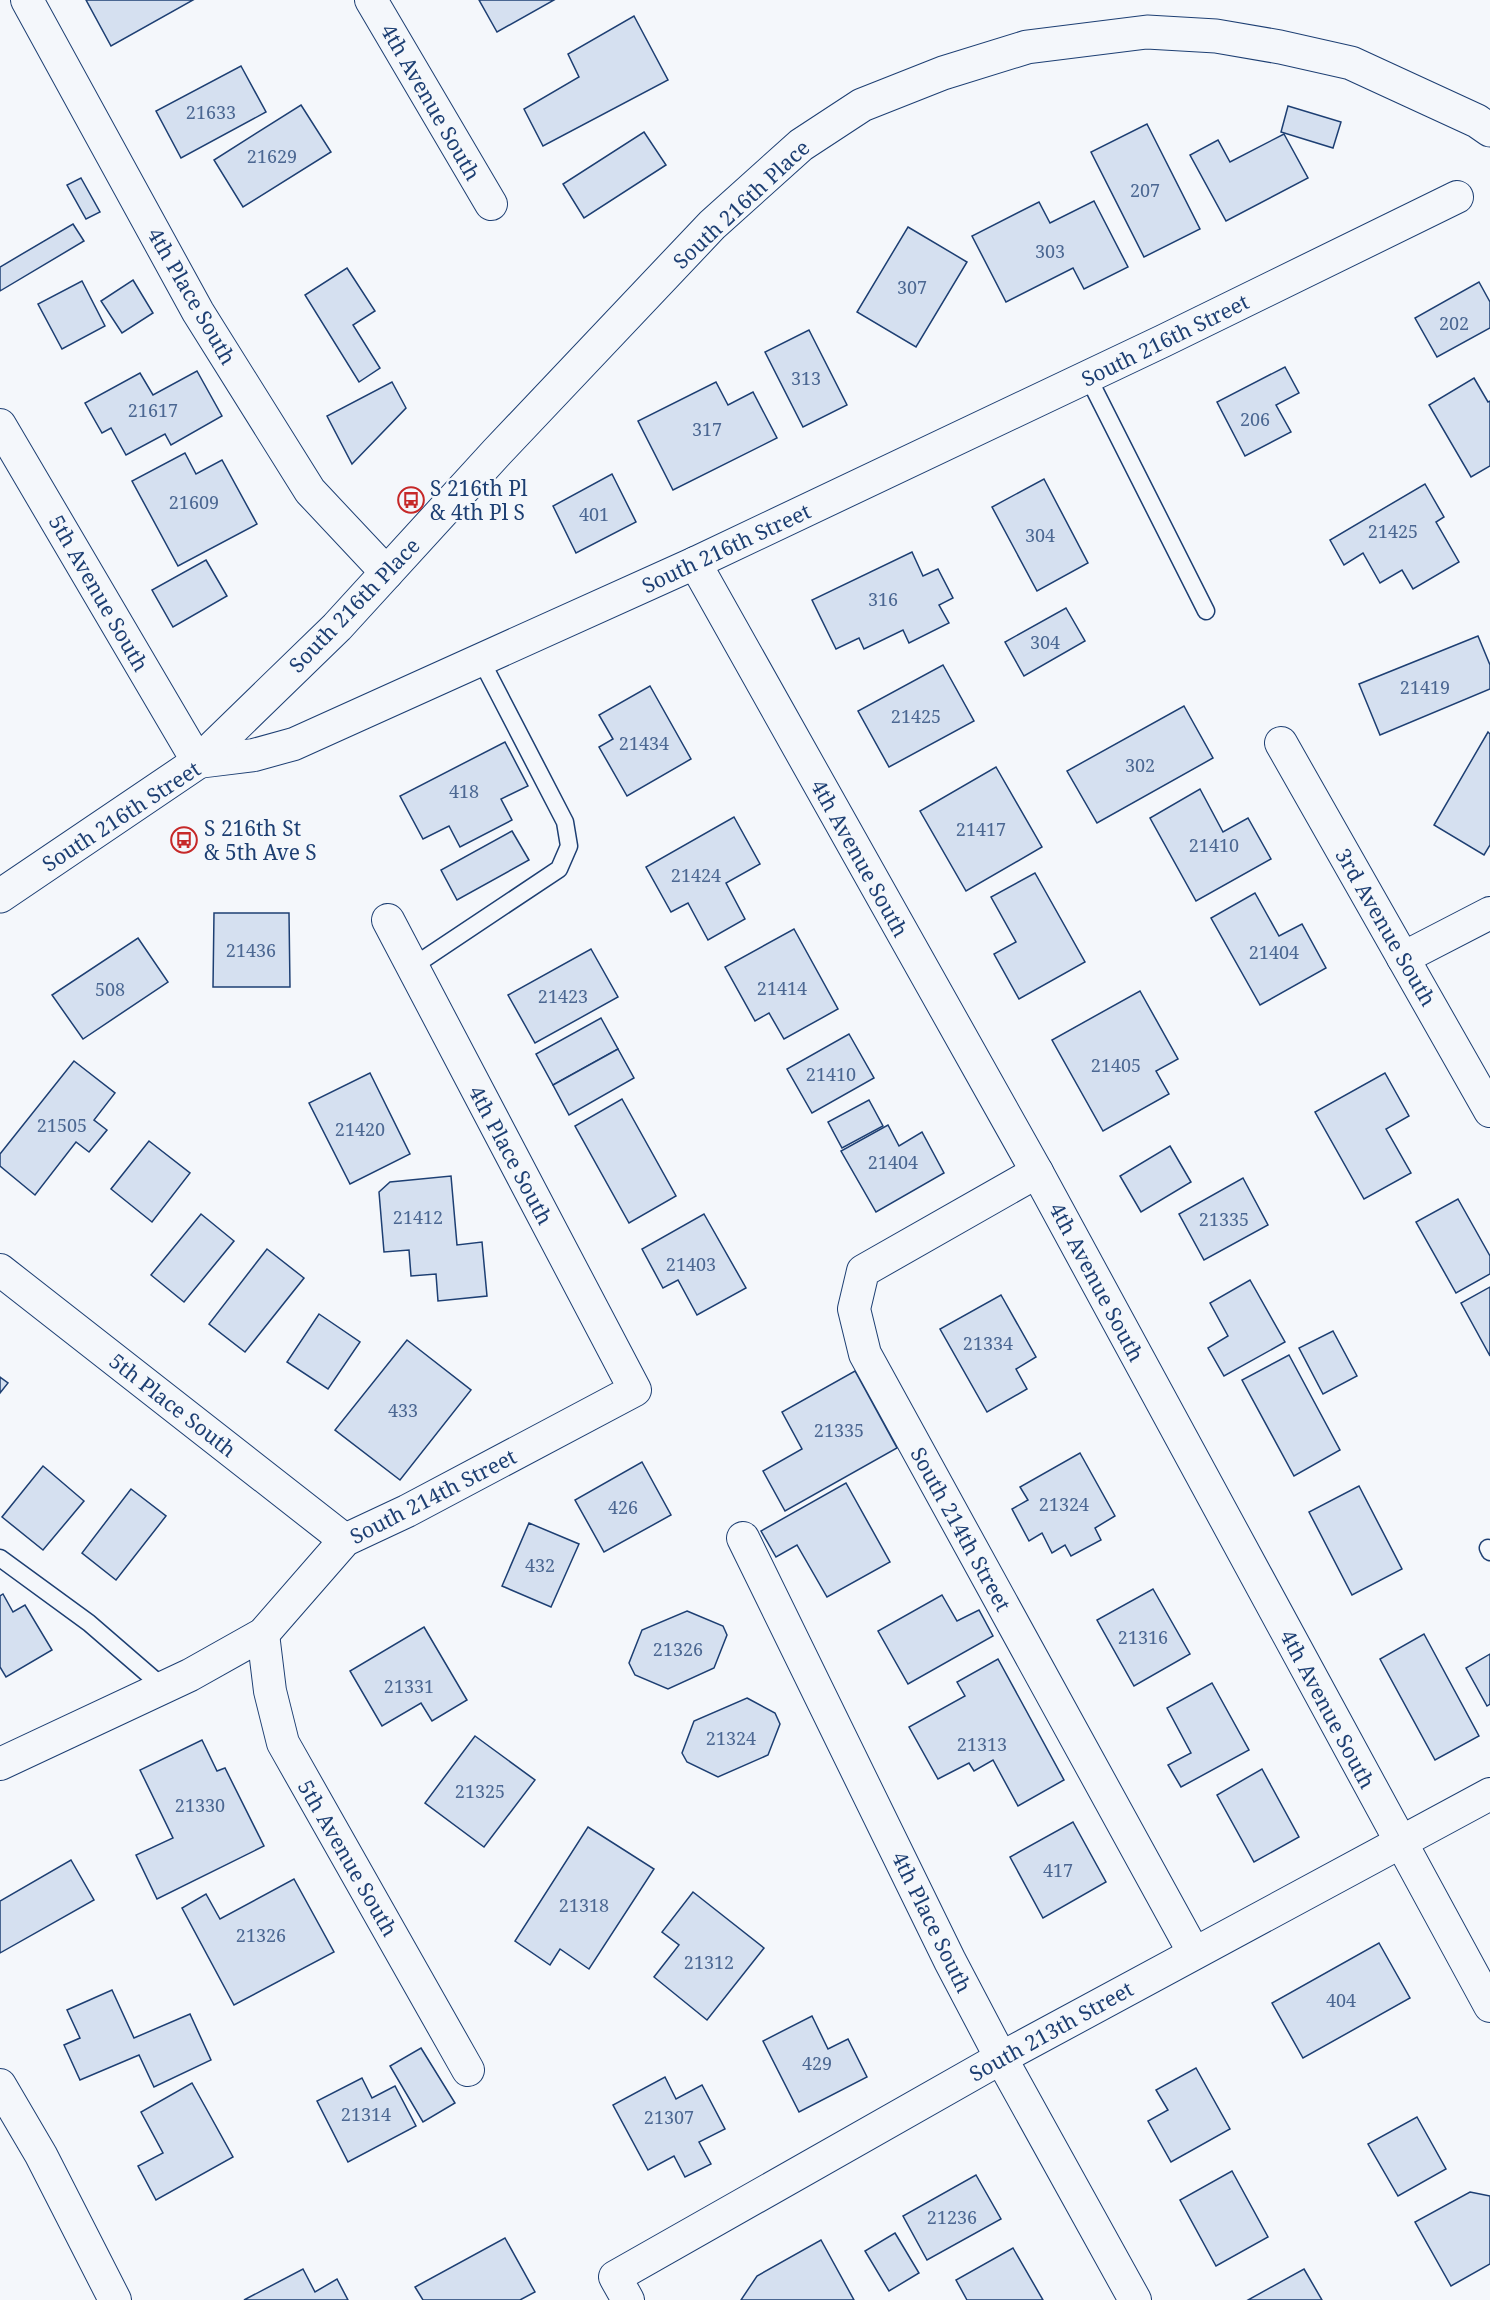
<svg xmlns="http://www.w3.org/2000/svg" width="1490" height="2300" font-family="'Noto Serif',serif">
	<rect width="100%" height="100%" fill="#f4f7fb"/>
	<g fill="#d5e0f0" stroke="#1d3f73" stroke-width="1.5">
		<polygon points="86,0 193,0 111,46"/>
		<polygon points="479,0 554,0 497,32"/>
		<polygon points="634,16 668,80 543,146 524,109 579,77 568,54"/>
		<polygon points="241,66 266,112 181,158 156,111"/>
		<polygon points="301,105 331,152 243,207 214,160"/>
		<polygon points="1288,106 1341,122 1333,148 1281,132"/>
		<polygon points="1147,124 1200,229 1144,257 1091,152"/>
		<polygon points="644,132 666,165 584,218 563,184"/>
		<polygon points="1284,134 1308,178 1226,221 1190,155 1218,140 1230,162"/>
		<polygon points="81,178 100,212 86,219 67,185"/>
		<polygon points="1094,201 1128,267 1084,289 1073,268 1006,302 972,236 1039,202 1050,223"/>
		<polygon points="73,224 84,241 0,291 0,267"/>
		<polygon points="908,227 967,262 916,347 857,312"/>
		<polygon points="347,268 375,311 353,325 380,368 359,382 305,295"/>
		<polygon points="133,280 153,313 122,333 101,301"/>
		<polygon points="82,281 105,326 62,349 38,304"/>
		<polygon points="1479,282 1490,302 1490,328 1437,357 1415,318"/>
		<polygon points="809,330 847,405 803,427 765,352"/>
		<polygon points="1285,367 1299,393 1276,405 1291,432 1245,456 1217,402"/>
		<polygon points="197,371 222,416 171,445 165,434 126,455 111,428 102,433 85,403 140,373 153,395"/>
		<polygon points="1474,378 1488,402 1490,401 1490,466 1471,477 1429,405"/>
		<polygon points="392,382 406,408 352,464 327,416"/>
		<polygon points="716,382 728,405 753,392 777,438 673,490 638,421"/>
		<polygon points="185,453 196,474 222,460 257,524 178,566 132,481"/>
		<polygon points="612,474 636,522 576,553 553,506"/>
		<polygon points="1044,479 1088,563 1037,591 992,507"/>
		<polygon points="1425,484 1444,517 1436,522 1459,562 1413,589 1402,570 1380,583 1363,553 1344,565 1330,540"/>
		<polygon points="912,552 923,576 938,569 953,598 939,605 949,623 909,643 903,630 864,649 859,638 836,649 812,600"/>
		<polygon points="206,560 227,596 173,627 152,590"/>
		<polygon points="1066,608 1085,641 1024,676 1005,642"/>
		<polygon points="1478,636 1490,665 1490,689 1380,735 1359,684"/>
		<polygon points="943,665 974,721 889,767 858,711"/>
		<polygon points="650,686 691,759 627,796 599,747 613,739 599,715"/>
		<polygon points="1184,706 1213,758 1097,823 1067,771"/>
		<polygon points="1488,732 1490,734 1490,845 1484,855 1434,825"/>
		<polygon points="505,742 528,786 501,799 512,820 460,847 449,826 423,839 400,796"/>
		<polygon points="996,767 1042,847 966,891 920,811"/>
		<polygon points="1200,789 1223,832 1248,818 1271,859 1196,901 1150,818"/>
		<polygon points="734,817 760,864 726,883 745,919 708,940 688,903 671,912 646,867"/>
		<polygon points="512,831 529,860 457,900 441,870"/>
		<polygon points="1035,873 1085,962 1019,999 994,954 1016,942 991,897"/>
		<polygon points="1255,893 1279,936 1302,924 1326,968 1260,1005 1211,918"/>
		<polygon points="214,913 289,913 290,987 213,987"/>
		<polygon points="794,929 838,1009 784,1039 769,1013 755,1021 725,967"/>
		<polygon points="138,938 168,982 83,1039 52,995"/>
		<polygon points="591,949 618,997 535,1043 508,995"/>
		<polygon points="1140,991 1178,1059 1156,1071 1169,1094 1103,1131 1052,1040"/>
		<polygon points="601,1018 618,1049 553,1085 536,1054"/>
		<polygon points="849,1034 874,1078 812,1113 787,1069"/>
		<polygon points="618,1049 634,1078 569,1115 553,1085"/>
		<polygon points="74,1061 115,1093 94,1120 107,1130 89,1152 76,1142 35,1195 0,1166 0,1154"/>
		<polygon points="370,1073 410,1154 350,1184 309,1103"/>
		<polygon points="1385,1073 1409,1116 1386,1129 1411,1173 1364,1199 1315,1112"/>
		<polygon points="622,1099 676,1196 629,1223 575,1126"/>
		<polygon points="869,1100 883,1126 842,1148 828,1122"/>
		<polygon points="888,1125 899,1146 922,1132 944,1173 876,1212 841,1151"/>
		<polygon points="149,1141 190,1173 152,1222 111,1189"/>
		<polygon points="1170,1146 1191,1182 1141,1212 1120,1176"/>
		<polygon points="451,1176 457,1245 482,1242 487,1296 438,1301 436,1274 411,1276 409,1250 384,1252 379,1192 390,1182"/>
		<polygon points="1243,1178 1268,1225 1204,1260 1179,1214"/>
		<polygon points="1458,1199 1490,1256 1490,1274 1456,1293 1416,1222"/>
		<polygon points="201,1214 234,1241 184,1302 151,1275"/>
		<polygon points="704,1214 746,1288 697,1315 678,1280 663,1288 642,1249"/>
		<polygon points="267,1249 304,1278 245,1352 209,1324"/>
		<polygon points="1250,1280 1285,1342 1224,1376 1208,1348 1228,1336 1210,1303"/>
		<polygon points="1490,1287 1490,1356 1461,1303"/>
		<polygon points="1001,1295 1036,1357 1016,1369 1027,1389 987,1412 940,1329"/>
		<polygon points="319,1314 360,1342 328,1389 287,1362"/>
		<polygon points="1333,1331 1357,1376 1323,1394 1299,1348"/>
		<polygon points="407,1340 471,1390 400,1480 335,1430"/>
		<polygon points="1289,1355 1340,1450 1294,1476 1242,1380"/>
		<polygon points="855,1371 897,1448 785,1511 763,1471 802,1449 782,1412"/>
		<polygon points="0,1377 8,1383 0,1393"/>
		<polygon points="1080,1453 1115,1516 1095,1528 1101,1540 1071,1556 1065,1545 1052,1553 1042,1533 1029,1541 1012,1509 1028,1500 1020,1487"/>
		<polygon points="642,1462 671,1515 604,1552 575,1500"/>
		<polygon points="43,1466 84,1501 43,1550 2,1517"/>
		<polygon points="846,1483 890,1562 827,1597 797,1545 776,1557 761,1531"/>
		<polygon points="1359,1486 1402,1569 1352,1595 1309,1512"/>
		<polygon points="131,1489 166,1516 116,1580 82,1553"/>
		<polygon points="529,1523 579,1544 551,1607 502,1586"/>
		<polygon points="1153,1589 1190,1654 1134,1686 1097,1620"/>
		<polygon points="3,1594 13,1612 25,1605 52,1650 6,1677 0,1667 0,1596"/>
		<polygon points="942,1595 957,1621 979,1610 993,1636 908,1684 878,1631"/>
		<polygon points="687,1611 723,1626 727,1635 714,1668 668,1689 635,1675 629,1663 642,1630"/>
		<polygon points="424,1627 467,1700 432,1721 421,1703 382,1726 350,1671"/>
		<polygon points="1424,1634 1479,1736 1435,1760 1380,1659"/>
		<polygon points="1490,1654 1490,1704 1487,1706 1466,1668"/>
		<polygon points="998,1659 1064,1780 1018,1806 993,1760 974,1771 969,1763 938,1779 909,1727 965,1696 957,1682"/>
		<polygon points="1212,1683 1249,1750 1181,1787 1168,1765 1191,1753 1167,1708"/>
		<polygon points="747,1698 775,1713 780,1724 768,1755 718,1777 687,1762 682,1753 694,1721"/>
		<polygon points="475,1736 535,1780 484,1847 425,1803"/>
		<polygon points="202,1740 217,1771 225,1768 264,1846 157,1899 136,1855 173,1838 140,1770"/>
		<polygon points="1262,1769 1299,1837 1254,1862 1217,1795"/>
		<polygon points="1073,1822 1106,1882 1043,1918 1010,1857"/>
		<polygon points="588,1827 654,1869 589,1969 560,1949 550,1965 515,1941"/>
		<polygon points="71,1860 94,1900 0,1953 0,1901"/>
		<polygon points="294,1879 334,1952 234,2005 182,1908 206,1894 220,1919"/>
		<polygon points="693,1892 764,1948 707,2020 654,1977 679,1945 662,1932"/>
		<polygon points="1379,1943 1410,1998 1303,2058 1272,2003"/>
		<polygon points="112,1990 134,2038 190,2014 211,2060 154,2087 139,2055 80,2080 64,2045 80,2038 67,2010"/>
		<polygon points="812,2016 828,2049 848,2039 867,2077 799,2112 763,2041"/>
		<polygon points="421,2048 455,2103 423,2122 390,2066"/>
		<polygon points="1196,2068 1230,2129 1171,2162 1148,2121 1168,2110 1156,2090"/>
		<polygon points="665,2077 676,2099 702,2085 725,2129 699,2142 711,2164 685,2177 674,2156 648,2170 613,2105"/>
		<polygon points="362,2078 372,2098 395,2086 416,2126 348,2162 317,2101"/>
		<polygon points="192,2083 233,2157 156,2200 138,2166 163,2153 141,2112"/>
		<polygon points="1417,2117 1446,2169 1398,2196 1368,2144"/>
		<polygon points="1232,2171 1268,2237 1216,2266 1180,2200"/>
		<polygon points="976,2175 1001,2219 927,2260 903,2216"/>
		<polygon points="1470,2192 1490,2196 1490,2264 1451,2286 1415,2222"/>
		<polygon points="895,2233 919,2273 889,2291 865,2251"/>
		<polygon points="505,2238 535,2292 520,2300 423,2300 415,2287"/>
		<polygon points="821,2240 854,2300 741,2300 757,2276"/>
		<polygon points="1013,2248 1043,2300 967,2300 956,2280"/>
		<polygon points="303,2269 315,2292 337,2279 348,2300 244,2300"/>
		<polygon points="1304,2269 1322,2300 1248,2300"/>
	</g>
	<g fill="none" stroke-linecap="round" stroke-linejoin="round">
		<g stroke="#1d3f73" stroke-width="19">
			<g id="service">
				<polyline points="1088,377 1206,611"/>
				<polyline points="412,967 559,869 569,846 565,822 481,660"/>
				<polyline points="1488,1548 1490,1552"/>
				<polyline points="0,1558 89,1623 163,1687"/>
			</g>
		</g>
		<g stroke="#1d3f73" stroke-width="34">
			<g id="minor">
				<polyline points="27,0 198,312 310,491 387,573"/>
				<polyline points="371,0 491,204"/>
				<polyline points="0,425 198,762 254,755 294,744 695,563 1163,341 1457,197"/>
				<polyline points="695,563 1037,1172 1490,2006"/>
				<polyline points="1281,743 1490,1111"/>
				<polyline points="1403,958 1490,913"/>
				<polyline points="1037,1172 863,1271 854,1309 865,1354 1194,1953"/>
				<polyline points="0,1270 345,1540"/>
				<polyline points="743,1538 950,1961 1001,2058 1135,2300"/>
				<polyline points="263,1634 270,1691 283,1743 468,2070"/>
				<polyline points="0,1764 190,1675 263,1634 345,1540 407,1511 635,1390 388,920"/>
				<polyline points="0,2085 41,2155 115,2300"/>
				<polyline points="628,2300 615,2277 1001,2058 1490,1794"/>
			</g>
		</g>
		<g stroke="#1d3f73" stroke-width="35">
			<polyline id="primary" points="0,896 198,762 337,627 497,452 712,225 801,145 862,105 943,73 1027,47 1147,32 1216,36 1280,47 1351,63 1477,121 1490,130"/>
		</g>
		<use href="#service" stroke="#f4f7fb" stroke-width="16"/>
		<use href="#minor" stroke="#f4f7fb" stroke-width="32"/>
		<use href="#primary" stroke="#f4f7fb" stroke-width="33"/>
	</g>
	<defs>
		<g id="bus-ring" transform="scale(1.35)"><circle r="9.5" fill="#f4f7fb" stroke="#c62828" stroke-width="1.5"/><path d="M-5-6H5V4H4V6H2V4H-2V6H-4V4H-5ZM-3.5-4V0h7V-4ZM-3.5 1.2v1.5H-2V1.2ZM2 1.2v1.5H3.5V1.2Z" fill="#c62828"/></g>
	</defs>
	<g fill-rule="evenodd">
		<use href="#bus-ring" x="411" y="500"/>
		<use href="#bus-ring" x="184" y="840"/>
	</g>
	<g text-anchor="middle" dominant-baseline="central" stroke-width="4.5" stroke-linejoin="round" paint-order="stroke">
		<g font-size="18" fill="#4b6792">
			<text x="211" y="112">21633</text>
			<text x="272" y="156">21629</text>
			<text x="1145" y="190">207</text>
			<text x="1050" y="251">303</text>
			<text x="912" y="287">307</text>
			<text x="1454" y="323">202</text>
			<text x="806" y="378">313</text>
			<text x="153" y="410">21617</text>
			<text x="1255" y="419">206</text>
			<text x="707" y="429">317</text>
			<text x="194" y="502">21609</text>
			<text x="594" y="514">401</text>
			<text x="1393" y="531">21425</text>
			<text x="1040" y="535">304</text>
			<text x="883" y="599">316</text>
			<text x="1045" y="642">304</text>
			<text x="1425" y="687">21419</text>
			<text x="916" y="716">21425</text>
			<text x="644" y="743">21434</text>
			<text x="1140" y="765">302</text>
			<text x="464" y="791">418</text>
			<text x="981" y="829">21417</text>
			<text x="1214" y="845">21410</text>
			<text x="696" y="875">21424</text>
			<text x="251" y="950">21436</text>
			<text x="1274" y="952">21404</text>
			<text x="782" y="988">21414</text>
			<text x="110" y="989">508</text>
			<text x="563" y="996">21423</text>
			<text x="1116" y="1065">21405</text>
			<text x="831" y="1074">21410</text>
			<text x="62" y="1125">21505</text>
			<text x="360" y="1129">21420</text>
			<text x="893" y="1162">21404</text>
			<text x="418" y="1217">21412</text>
			<text x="1224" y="1219">21335</text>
			<text x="691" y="1264">21403</text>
			<text x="988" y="1343">21334</text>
			<text x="403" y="1410">433</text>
			<text x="839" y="1430">21335</text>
			<text x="1064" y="1504">21324</text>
			<text x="623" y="1507">426</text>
			<text x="540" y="1565">432</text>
			<text x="1143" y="1637">21316</text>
			<text x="678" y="1649">21326</text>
			<text x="409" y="1686">21331</text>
			<text x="731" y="1738">21324</text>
			<text x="982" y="1744">21313</text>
			<text x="480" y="1791">21325</text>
			<text x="200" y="1805">21330</text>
			<text x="1058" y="1870">417</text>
			<text x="584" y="1905">21318</text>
			<text x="261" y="1935">21326</text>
			<text x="709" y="1962">21312</text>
			<text x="1341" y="2000">404</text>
			<text x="817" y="2063">429</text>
			<text x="366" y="2114">21314</text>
			<text x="669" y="2117">21307</text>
			<text x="952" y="2217">21236</text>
		</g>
		<g font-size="21" fill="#1d3f73" stroke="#f4f7fb">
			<text transform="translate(431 102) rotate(60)">4th Avenue South</text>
			<text transform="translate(741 204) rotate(-43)">South 216th Place</text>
			<text transform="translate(192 296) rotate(60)">4th Place South</text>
			<text transform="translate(1165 340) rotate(-26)">South 216th Street</text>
			<text transform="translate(726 548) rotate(-25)">South 216th Street</text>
			<text transform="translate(99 593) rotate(60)">5th Avenue South</text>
			<text transform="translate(354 605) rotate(-46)">South 216th Place</text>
			<text transform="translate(121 816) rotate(-33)">South 216th Street</text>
			<text transform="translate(860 858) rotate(61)">4th Avenue South</text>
			<text transform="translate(1386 927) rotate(60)">3rd Avenue South</text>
			<text transform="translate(511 1155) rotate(62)">4th Place South</text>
			<text transform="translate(1097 1282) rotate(62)">4th Avenue South</text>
			<text transform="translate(173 1405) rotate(38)">5th Place South</text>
			<text transform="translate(433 1496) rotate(-27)">South 214th Street</text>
			<text transform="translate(961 1529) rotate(61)">South 214th Street</text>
			<text transform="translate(1328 1709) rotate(62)">4th Avenue South</text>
			<text transform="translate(348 1858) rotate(60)">5th Avenue South</text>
			<text transform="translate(932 1922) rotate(64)">4th Place South</text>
			<text transform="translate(1051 2031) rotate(-29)">South 213th Street</text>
		</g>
		<g font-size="21" fill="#1d3f73" stroke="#f4f7fb" text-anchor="start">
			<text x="430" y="488">S 216th Pl<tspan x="430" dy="24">&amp; 4th Pl S</tspan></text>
			<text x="204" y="828">S 216th St<tspan x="204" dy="24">&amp; 5th Ave S</tspan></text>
		</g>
	</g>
</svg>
